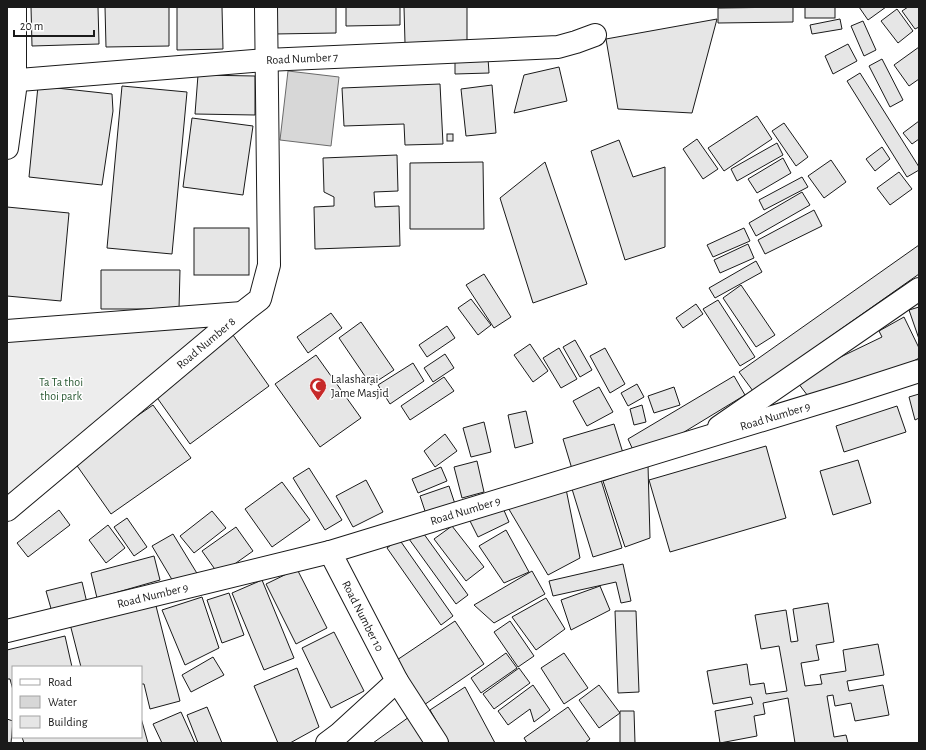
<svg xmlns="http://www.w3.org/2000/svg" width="926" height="750" font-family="'Alegreya Sans',sans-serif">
	<rect width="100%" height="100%" fill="#fff"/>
	<polygon fill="#ededed" stroke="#6a6a6a" points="225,321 7,502 7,340"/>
	<polygon fill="#d7d7d7" stroke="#6a6a6a" points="288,71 339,77 331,146 280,140"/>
	<g fill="#e6e6e6" stroke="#1a1a1a">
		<polygon points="31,7 98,7 99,44 32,46"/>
		<polygon points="105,7 169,7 169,46 106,47"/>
		<polygon points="177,7 222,7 223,49 177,50"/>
		<polygon points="274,7 336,7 336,33 274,34"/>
		<polygon points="346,7 400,7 400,25 346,26"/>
		<polygon points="404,7 467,7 467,41 405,43"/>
		<polygon points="793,7 793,22 718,23 718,8"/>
		<rect x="805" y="7" width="30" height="11"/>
		<polygon points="859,7 886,7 868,20"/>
		<polygon points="908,7 919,7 919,27 915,29 902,11"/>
		<polygon points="897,9 913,31 898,43 881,21"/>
		<polygon points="717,19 692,113 618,109 606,39"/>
		<polygon points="840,19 842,29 812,34 810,25"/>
		<polygon points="863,21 876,50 864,56 851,26"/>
		<polygon points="848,44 857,61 833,74 825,56"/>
		<polygon points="919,47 919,79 909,86 894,65"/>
		<polygon points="488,58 489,73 455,74 455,59"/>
		<polygon points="882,59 903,100 890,107 869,66"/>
		<polygon points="559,67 567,101 514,113 524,75"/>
		<polygon points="860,73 919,167 919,170 907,177 847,81"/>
		<polygon points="198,75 255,76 255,115 195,114"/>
		<polygon points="440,84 443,144 405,145 404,124 344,126 342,88"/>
		<polygon points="492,85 496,133 466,136 461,89"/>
		<polygon points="38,86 112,94 113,111 102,185 29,177"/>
		<polygon points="122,86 187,92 172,254 107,248"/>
		<polygon points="757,116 772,139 724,171 708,148"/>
		<polygon points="192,118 253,126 243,195 183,187"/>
		<polygon points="919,121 919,139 912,144 903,133"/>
		<polygon points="784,123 808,157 796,166 772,131"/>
		<rect x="447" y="134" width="6" height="7"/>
		<polygon points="697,139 718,169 703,179 683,149"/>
		<polygon points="619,140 633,177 665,167 665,247 625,260 591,151"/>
		<polygon points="777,143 783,155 737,181 731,169"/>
		<polygon points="882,147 890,159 875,171 866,159"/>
		<polygon points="397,155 398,191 374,192 375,207 399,206 400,246 315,249 314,207 334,206 334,197 324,192 323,158"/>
		<polygon points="783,158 791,173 757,193 748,179"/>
		<polygon points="831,160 846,182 824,198 808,176"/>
		<polygon points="483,162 484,229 410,229 410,163"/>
		<polygon points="545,162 587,284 533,303 500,198"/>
		<polygon points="899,172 912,189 890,205 877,188"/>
		<polygon points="802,177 808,187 764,210 759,200"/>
		<polygon points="802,192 810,205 756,236 749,223"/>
		<polygon points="7,207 69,213 61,301 7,296"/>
		<polygon points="814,210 822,226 765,254 758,240"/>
		<rect x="194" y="228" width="55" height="47"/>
		<polygon points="744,228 750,241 713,257 707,245"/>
		<polygon points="748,244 754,258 720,273 714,260"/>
		<polygon points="919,245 919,274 753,391 739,372"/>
		<polygon points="756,261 762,272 715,298 709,288"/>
		<polygon points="101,270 180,270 179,309 101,309"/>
		<polygon points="484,274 511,317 494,328 466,285"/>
		<polygon points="741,285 775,335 756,347 723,298"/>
		<polygon points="471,299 491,325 478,335 458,308"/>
		<polygon points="718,300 755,357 740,366 703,309"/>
		<polygon points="696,304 703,314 683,328 676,318"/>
		<polygon points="919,307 919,339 909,310"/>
		<polygon points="331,313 342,328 308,353 297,337"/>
		<polygon points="904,317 919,348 919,358 896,371 811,400 795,379 882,337 879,331"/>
		<polygon points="361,322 394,370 371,385 339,338"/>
		<polygon points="447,326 455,338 427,357 419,345"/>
		<polygon points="233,335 269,386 190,444 153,392"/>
		<polygon points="575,340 592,370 580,377 563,347"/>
		<polygon points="530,344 548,371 533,382 514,355"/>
		<polygon points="559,348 577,379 561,388 543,358"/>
		<polygon points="605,348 625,384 610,393 590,356"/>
		<polygon points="445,354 454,368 433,382 424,368"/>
		<polygon points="316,355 361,418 320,447 275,384"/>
		<polygon points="413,363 424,381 390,404 378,385"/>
		<polygon points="734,376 745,395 671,440 633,450 628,439"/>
		<polygon points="444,377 454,391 410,420 401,406"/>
		<polygon points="637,384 644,397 628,406 621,393"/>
		<polygon points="599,387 613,412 587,426 573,401"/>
		<polygon points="674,387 680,405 654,413 648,396"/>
		<polygon points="919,394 919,418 915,420 909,397"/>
		<polygon points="153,405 191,458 111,514 73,460"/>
		<polygon points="642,405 646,422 634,425 630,409"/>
		<polygon points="897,406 906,432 844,452 836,426"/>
		<polygon points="526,411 533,443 515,448 508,415"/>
		<polygon points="484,422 491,452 471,457 463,428"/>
		<polygon points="614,424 623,453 572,469 563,439"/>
		<polygon points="445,434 457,451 435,467 424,451"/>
		<polygon points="766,446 786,518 670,552 649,480"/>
		<polygon points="858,460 871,503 833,515 820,471"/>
		<polygon points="477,461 484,492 462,498 454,467"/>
		<polygon points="648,465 650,538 625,547 603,481"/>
		<polygon points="441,467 447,481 418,493 412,479"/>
		<polygon points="309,468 342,520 325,530 293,478"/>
		<polygon points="366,480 383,512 353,527 336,496"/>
		<polygon points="601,480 622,548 593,557 572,489"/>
		<polygon points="282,482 310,520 272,547 245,509"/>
		<polygon points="449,486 455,504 426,514 420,496"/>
		<polygon points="566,489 580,558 548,575 507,506"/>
		<polygon points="503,508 509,522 478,537 468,517"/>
		<polygon points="59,510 70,525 28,557 17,543"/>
		<polygon points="212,511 226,528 194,553 180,536"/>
		<polygon points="127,518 147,547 134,556 114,527"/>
		<polygon points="108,525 125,548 106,563 89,540"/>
		<polygon points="452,526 484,567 466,581 434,539"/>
		<polygon points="236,527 253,551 219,575 202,551"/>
		<polygon points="421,530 468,595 456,604 409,539"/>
		<polygon points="506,530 529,572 504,583 479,546"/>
		<polygon points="173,534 198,575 177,588 152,546"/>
		<polygon points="399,539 453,616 441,625 387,548"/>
		<polygon points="154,556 160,580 97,598 91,573"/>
		<polygon points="623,564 631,601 621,603 616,582 553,596 549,581"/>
		<polygon points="297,569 327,628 296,644 266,584"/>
		<polygon points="532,571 545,594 494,623 474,605"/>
		<polygon points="262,580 294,658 264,670 232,593"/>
		<polygon points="82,582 87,603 52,612 46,591"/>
		<polygon points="600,586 610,610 571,630 561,600"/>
		<polygon points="229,593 244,635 222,643 207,600"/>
		<polygon points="202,597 219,648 185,665 162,610"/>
		<polygon points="546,598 565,629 536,650 512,617"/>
		<polygon points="155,602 180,701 150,709 144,684 141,684 141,667 81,667 70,624"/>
		<polygon points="828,603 834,642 816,645 819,660 801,663 805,686 822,684 820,675 846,671 843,650 878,644 884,675 847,681 849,691 883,685 889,715 855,721 851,703 835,706 833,695 827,696 834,737 846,735 848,743 795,743 788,698 763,703 765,714 754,716 757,736 720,743 715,711 753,704 751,697 713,704 707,671 747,664 750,685 764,683 766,694 787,691 779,646 761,649 755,615 786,610 791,642 798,641 793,609"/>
		<polygon points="615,611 636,611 639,692 618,693"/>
		<polygon points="455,621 484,664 421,707 391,664"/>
		<polygon points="510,621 534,656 518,667 494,632"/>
		<polygon points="334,632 364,691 331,708 302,648"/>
		<polygon points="65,636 72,667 13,667 13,690 10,679 7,679 7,650"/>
		<polygon points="506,653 517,668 481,693 471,678"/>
		<polygon points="564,653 588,688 564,704 541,668"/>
		<polygon points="213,657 224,675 191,692 182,675"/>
		<polygon points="297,668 319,727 290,743 278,743 254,686"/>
		<polygon points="519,668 530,683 494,709 483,694"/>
		<polygon points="533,685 550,710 534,722 530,709 508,725 498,711"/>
		<polygon points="599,685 620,713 599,728 579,700"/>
		<polygon points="465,687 495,743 449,743 430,710"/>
		<polygon points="207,707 222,743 198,743 187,715"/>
		<polygon points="568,707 590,739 585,743 527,743 524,738"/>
		<polygon points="620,711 634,711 635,743 620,743"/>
		<polygon points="181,712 195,743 162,743 153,724"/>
		<polygon points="409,717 427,743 373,743"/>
		<polygon points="141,718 148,743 24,743 22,737 141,737"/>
		<polygon points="7,719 13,721 11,743 7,743"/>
	</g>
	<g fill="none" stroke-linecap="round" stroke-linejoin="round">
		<g stroke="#1a1a1a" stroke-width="24">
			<g id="street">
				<path id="s1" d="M7,81L266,60L558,47L576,42L595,35"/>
				<polyline points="7,148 15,90 15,7"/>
				<polyline points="242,313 260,299 269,265 266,7"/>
				<polyline points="7,331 242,313 7,510"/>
				<polyline points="719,427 919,289"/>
				<path id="s2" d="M7,631L330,552L851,393L919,371"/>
				<polyline points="397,681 437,743"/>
				<polyline points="327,743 339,734 397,681 330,552"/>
			</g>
		</g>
		<use href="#street" stroke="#fff" stroke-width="22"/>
	</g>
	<defs>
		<g id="mosque-pin" transform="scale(0.9)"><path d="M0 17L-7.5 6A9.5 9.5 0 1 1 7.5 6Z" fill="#c62828" stroke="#fff"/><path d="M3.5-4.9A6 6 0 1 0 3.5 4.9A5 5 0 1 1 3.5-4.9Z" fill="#fff"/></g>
	</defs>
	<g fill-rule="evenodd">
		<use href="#mosque-pin" x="318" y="386"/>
	</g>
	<g text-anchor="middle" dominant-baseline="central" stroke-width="3" stroke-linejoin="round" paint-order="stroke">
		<g font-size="12" fill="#1a1a1a" stroke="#fff">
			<text stroke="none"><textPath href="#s1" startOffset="296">Road Number 7</textPath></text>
			<text transform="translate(206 343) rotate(-40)">Road Number 8</text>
			<text stroke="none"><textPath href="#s2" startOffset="798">Road Number 9</textPath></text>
			<text stroke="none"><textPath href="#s2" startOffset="474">Road Number 9</textPath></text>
			<text stroke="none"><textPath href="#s2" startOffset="150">Road Number 9</textPath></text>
			<text transform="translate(363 616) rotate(63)">Road Number 10</text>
		</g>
		<g font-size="12" fill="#1a1a1a" stroke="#fff" text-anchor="start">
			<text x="331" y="379">Lalasharai<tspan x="331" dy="14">Jame Masjid</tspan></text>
		</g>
		<g font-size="12" fill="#2b5a34" stroke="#fff">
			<text x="61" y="382">Ta Ta thoi<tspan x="61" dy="14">thoi park</tspan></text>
		</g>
	</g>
	<rect width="926" height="750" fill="none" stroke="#1a1a1a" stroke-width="16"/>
	<rect x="12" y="666" width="130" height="72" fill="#ffffff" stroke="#a3a3a3"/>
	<rect x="20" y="679" width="20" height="6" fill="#ffffff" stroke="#a3a3a3"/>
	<text x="48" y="686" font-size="12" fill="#1a1a1a">Road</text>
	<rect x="20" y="696" width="20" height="12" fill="#d7d7d7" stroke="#a3a3a3"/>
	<text x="48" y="706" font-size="12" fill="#1a1a1a">Water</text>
	<rect x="20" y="716" width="20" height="12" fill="#e6e6e6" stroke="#a3a3a3"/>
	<text x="48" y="726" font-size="12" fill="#1a1a1a">Building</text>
	<path d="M14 30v6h80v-6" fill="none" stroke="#1a1a1a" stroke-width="2"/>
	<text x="20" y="30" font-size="12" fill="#1a1a1a" stroke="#ffffff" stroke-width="3" paint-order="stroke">20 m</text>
</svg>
